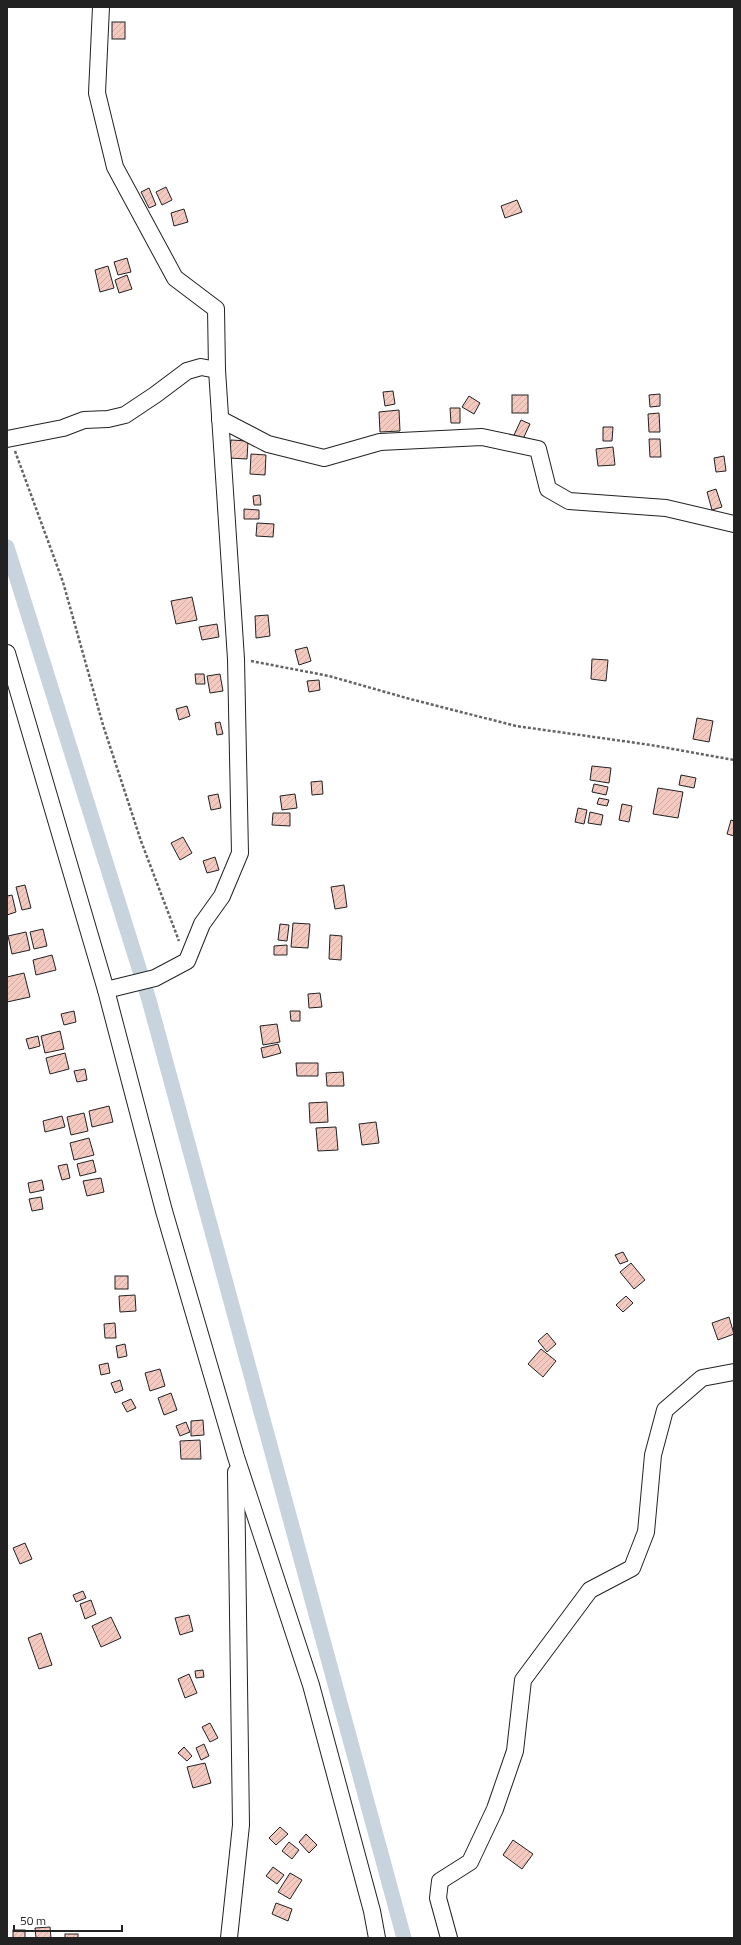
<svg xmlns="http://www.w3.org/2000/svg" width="741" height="1945" font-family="'Titillium Web',sans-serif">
	<defs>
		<pattern id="building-hatch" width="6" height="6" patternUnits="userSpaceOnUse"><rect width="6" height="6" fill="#f3c9c0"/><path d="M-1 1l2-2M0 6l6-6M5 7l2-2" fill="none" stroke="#d0aca5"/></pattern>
	</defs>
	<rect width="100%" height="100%" fill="#fff"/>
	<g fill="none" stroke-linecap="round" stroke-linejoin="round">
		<polyline stroke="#c7d3dd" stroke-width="15" points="7,547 149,1000 404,1938"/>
	</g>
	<g fill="url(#building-hatch)" stroke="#222">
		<rect x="112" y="22" width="13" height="17"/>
		<polygon points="166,187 172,200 162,205 156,192"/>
		<polygon points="149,188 156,205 149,208 141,192"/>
		<polygon points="517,200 522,212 505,218 501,206"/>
		<polygon points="184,209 188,222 174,226 171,213"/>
		<polygon points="127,258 131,272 118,275 114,262"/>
		<polygon points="108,266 114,288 100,292 95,270"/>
		<polygon points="127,275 132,289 119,293 115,280"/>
		<polygon points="393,391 395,404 385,406 383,392"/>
		<polygon points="660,394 660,406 650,407 649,395"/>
		<rect x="512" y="395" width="16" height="18"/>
		<polygon points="469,396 480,403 474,414 462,407"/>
		<polygon points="450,408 460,408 460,423 451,423"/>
		<polygon points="399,410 400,431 380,432 379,412"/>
		<polygon points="659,413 660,432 649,432 648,414"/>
		<polygon points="521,420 530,424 523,439 514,435"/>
		<polygon points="603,427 613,427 612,441 603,441"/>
		<polygon points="649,439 660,439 661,457 650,457"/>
		<polygon points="231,440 248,441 247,459 229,458"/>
		<polygon points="613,447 615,465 598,466 596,449"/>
		<polygon points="251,454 266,455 265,475 250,474"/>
		<polygon points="724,456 726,471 716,472 714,458"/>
		<polygon points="716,489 722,507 712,510 707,492"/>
		<polygon points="260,495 261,505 254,505 253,496"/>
		<polygon points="244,509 259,510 259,519 244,519"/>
		<polygon points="257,523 274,524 273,537 256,536"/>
		<polygon points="192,597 197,620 176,624 171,601"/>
		<polygon points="268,615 270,636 256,638 255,616"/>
		<polygon points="217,624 219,637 202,640 199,627"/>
		<polygon points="307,647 311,661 299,665 295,650"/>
		<polygon points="592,659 608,660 606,681 591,679"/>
		<polygon points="195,674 204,674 205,684 196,684"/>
		<polygon points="220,674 223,691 210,693 207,676"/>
		<polygon points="319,680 320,690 309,692 307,681"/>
		<polygon points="187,706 190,716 179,720 176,709"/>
		<polygon points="697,718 713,721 709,742 693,739"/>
		<polygon points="220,722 223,734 217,735 215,723"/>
		<polygon points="592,766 611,768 609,783 590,780"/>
		<polygon points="681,775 696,778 694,788 679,785"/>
		<polygon points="322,781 323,794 312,795 311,782"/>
		<polygon points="594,784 608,787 606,795 592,792"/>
		<polygon points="658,788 683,792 678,818 653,814"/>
		<polygon points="218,794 221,808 211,810 208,796"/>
		<polygon points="295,794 297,808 282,810 280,796"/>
		<polygon points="599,798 609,800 607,806 597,804"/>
		<polygon points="622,804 632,806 629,822 619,820"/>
		<polygon points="578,808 587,810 584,824 575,822"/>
		<polygon points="590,812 603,815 601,825 588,823"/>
		<polygon points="273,813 290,813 290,826 272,825"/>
		<polygon points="731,820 734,821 734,836 727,834"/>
		<polygon points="183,837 192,853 180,860 171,843"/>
		<polygon points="215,857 219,870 207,873 203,861"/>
		<polygon points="25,885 31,908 22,910 16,887"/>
		<polygon points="344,885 347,907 335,909 331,887"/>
		<polygon points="12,895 16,912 7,915 7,896"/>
		<polygon points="293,923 310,924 308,948 291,947"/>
		<polygon points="280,924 289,925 287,941 278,940"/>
		<polygon points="43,929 47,946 34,949 30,932"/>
		<polygon points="26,932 30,950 12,954 8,936"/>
		<polygon points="330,935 342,936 341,960 329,959"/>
		<polygon points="287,945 287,955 274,955 274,946"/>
		<polygon points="52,955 56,970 36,975 33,960"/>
		<polygon points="24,973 30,997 7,1002 7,977"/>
		<polygon points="320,993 322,1007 309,1008 308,994"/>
		<polygon points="74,1011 76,1022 64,1025 61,1014"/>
		<polygon points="290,1011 300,1011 300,1021 291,1021"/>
		<polygon points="277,1024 280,1042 263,1045 260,1026"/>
		<polygon points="60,1031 64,1049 45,1053 41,1036"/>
		<polygon points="38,1036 40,1046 29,1049 26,1039"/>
		<polygon points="278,1044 281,1053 263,1058 261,1048"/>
		<polygon points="65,1053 69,1069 50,1074 46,1058"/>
		<polygon points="296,1063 318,1063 318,1076 297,1076"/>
		<polygon points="85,1069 87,1080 77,1082 74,1071"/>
		<polygon points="343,1072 344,1086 327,1086 326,1073"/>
		<polygon points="327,1102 328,1122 310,1123 309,1103"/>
		<polygon points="109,1106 113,1122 92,1127 89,1111"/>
		<polygon points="84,1113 88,1131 71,1135 67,1117"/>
		<polygon points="62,1116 65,1127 45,1132 43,1121"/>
		<polygon points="376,1122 379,1143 362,1145 359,1124"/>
		<polygon points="336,1127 338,1150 318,1151 316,1128"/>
		<polygon points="89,1138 94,1155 74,1160 70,1143"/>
		<polygon points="93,1160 96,1172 80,1176 77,1164"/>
		<polygon points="67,1164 70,1178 62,1180 58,1166"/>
		<polygon points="101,1178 104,1192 87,1196 83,1181"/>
		<polygon points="42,1180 44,1190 30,1193 28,1183"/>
		<polygon points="41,1197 43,1209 32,1211 29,1199"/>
		<polygon points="623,1252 628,1261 620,1264 615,1255"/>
		<polygon points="631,1263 645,1280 634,1289 620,1272"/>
		<rect x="115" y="1276" width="13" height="13"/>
		<polygon points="135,1295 136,1311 120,1312 119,1296"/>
		<polygon points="626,1296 633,1303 623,1312 616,1305"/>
		<polygon points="729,1317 734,1334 718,1340 712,1323"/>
		<polygon points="115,1323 116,1338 105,1338 104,1324"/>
		<polygon points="547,1333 556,1344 547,1352 538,1341"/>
		<polygon points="125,1344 127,1356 118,1358 116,1346"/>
		<polygon points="541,1349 556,1361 543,1377 528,1364"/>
		<polygon points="108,1363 110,1373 101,1375 99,1365"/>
		<polygon points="160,1369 165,1386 150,1391 145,1373"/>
		<polygon points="120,1380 123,1390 115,1393 111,1383"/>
		<polygon points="171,1393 177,1410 164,1415 158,1398"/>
		<polygon points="131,1399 136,1408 127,1412 122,1403"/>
		<polygon points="203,1420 204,1435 191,1436 191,1421"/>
		<polygon points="186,1422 190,1432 180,1436 176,1426"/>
		<polygon points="200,1440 201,1459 181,1459 180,1441"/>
		<polygon points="25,1543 32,1559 20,1564 13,1548"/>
		<polygon points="83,1591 86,1598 76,1602 73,1595"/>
		<polygon points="91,1600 96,1614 85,1619 80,1604"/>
		<polygon points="189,1615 193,1631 180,1635 175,1618"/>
		<polygon points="111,1617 121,1638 101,1647 92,1626"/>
		<polygon points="41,1633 52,1665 39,1669 28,1638"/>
		<polygon points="203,1670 204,1677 196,1678 195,1671"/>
		<polygon points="189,1674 197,1693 185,1698 178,1679"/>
		<polygon points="210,1723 218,1738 210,1742 202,1727"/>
		<polygon points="204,1744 209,1756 201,1760 196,1748"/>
		<polygon points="184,1747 192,1756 187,1761 178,1753"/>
		<polygon points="205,1763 211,1783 193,1788 187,1767"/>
		<polygon points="280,1827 288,1834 276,1845 269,1838"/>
		<polygon points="306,1834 317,1845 309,1853 299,1842"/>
		<polygon points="513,1840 533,1854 522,1869 503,1855"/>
		<polygon points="289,1842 299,1850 292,1859 282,1851"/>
		<polygon points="273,1867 284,1875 277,1884 266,1876"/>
		<polygon points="290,1873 302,1880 290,1899 278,1892"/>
		<polygon points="276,1903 292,1909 288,1921 272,1914"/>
		<polygon points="50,1927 51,1938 36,1938 35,1928"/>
		<rect x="13" y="1930" width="12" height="8"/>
		<rect x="65" y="1934" width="13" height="4"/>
	</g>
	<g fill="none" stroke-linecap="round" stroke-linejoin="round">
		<g stroke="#222" stroke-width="18">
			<g id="minor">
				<polyline points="101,7 97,93 115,167 175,278 216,309 217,370 236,659 240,853 222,896 202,924 187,961 155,978 106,990"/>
				<polyline points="220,419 268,444 324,458 380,442 482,437 538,449 548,489 569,501 666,508 734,524"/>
				<polyline points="7,439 63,428 84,420 108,419 125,415 155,395 187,371 201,367 217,370"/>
				<polyline points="7,653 106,990 164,1211 236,1457 311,1685 372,1911 377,1938"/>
				<polyline points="229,1938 241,1825 236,1472"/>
				<polyline points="449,1938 438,1898 440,1881 470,1862 495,1809 515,1751 523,1680 590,1590 632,1568 646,1532 653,1455 665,1410 702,1378 734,1372"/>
			</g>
		</g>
		<g stroke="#646464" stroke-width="2.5" stroke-dasharray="3 2" stroke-linecap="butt">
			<polyline points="15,451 63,582 103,725 141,841 179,941"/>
			<polyline points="251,661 329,676 410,699 516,726 651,745 734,760"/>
		</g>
		<use href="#minor" stroke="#fff" stroke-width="16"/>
	</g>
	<rect width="741" height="1945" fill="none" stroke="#222222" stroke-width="16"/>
	<path d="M14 1925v6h108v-6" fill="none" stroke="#222222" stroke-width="2"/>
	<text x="20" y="1925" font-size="12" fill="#222222" stroke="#ffffff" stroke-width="3" paint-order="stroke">50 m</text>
</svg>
